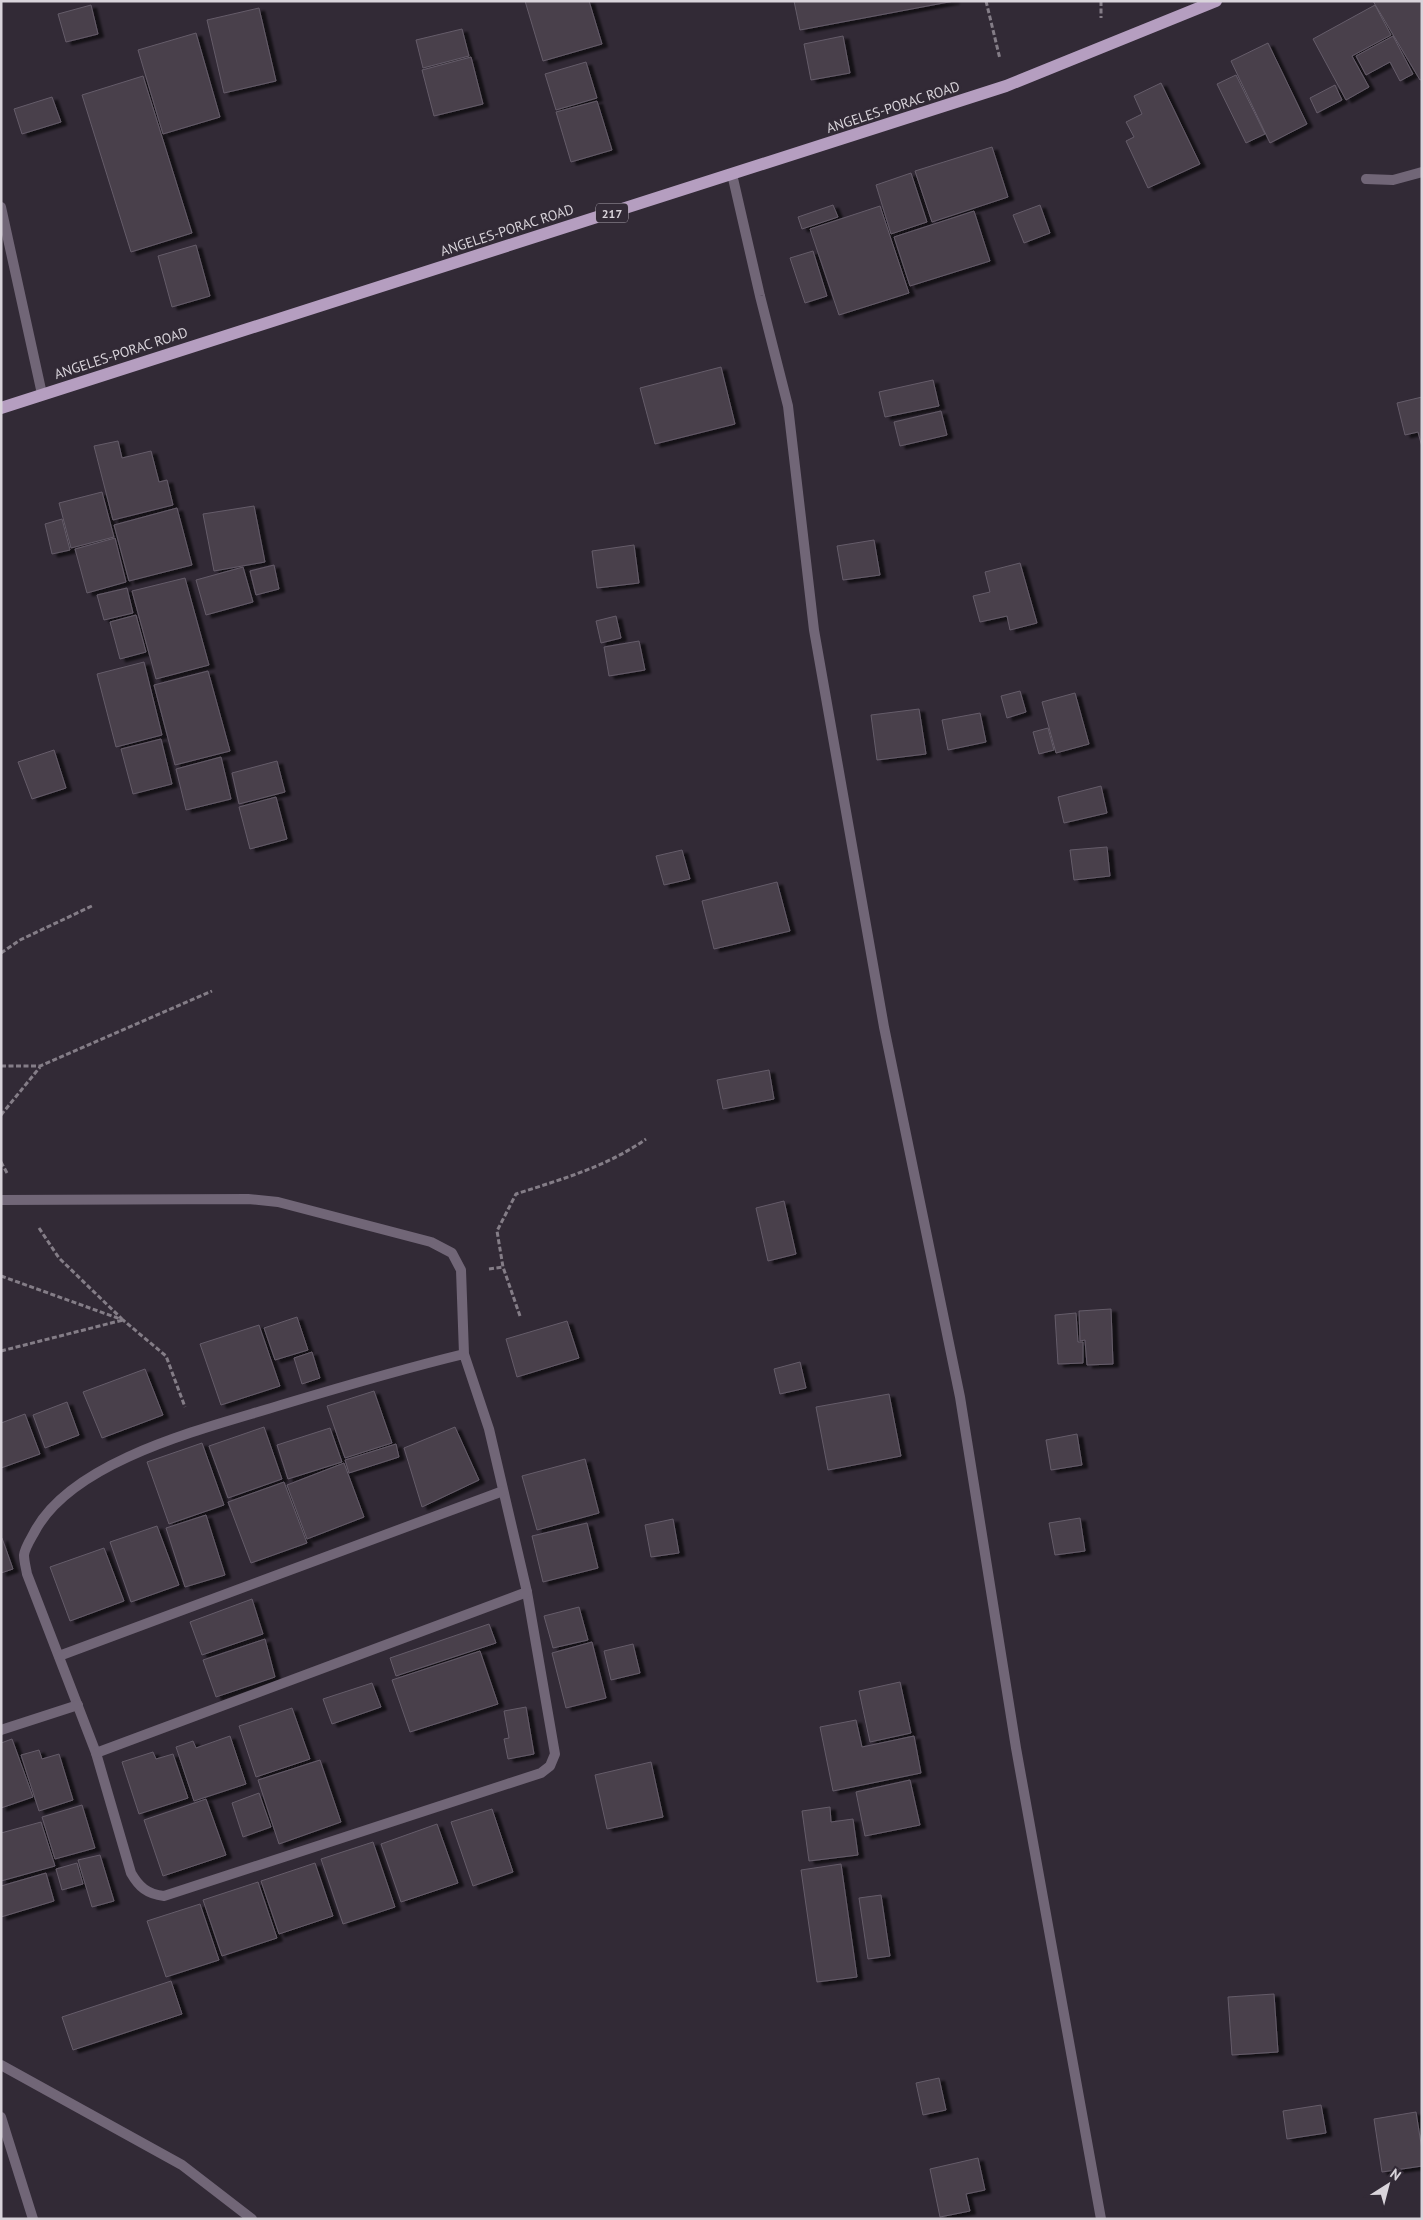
<svg xmlns="http://www.w3.org/2000/svg" width="1423" height="2220" font-family="'PT Sans',sans-serif">
	<defs>
		<filter id="shadow"><feDropShadow dx="5.5" dy="3" stdDeviation="1" flood-color="#0009"/></filter>
	</defs>
	<rect width="100%" height="100%" fill="#322a36"/>
	<g fill="#48404c" stroke="#655c69" filter="url(#shadow)">
		<polygon points="525,1 589,1 602,44 543,61"/>
		<polygon points="794,1 954,1 800,30"/>
		<polygon points="1373,1 1422,1 1422,79 1420,80"/>
		<polygon points="91,5 98,34 66,42 58,14"/>
		<polygon points="1375,5 1391,35 1352,56 1369,87 1346,100 1313,39"/>
		<polygon points="259,8 276,81 224,93 207,20"/>
		<polygon points="462,29 469,56 423,68 416,40"/>
		<polygon points="196,33 220,117 163,134 138,50"/>
		<polygon points="843,36 850,73 811,80 804,44"/>
		<polygon points="1393,36 1413,74 1400,81 1390,62 1366,75 1356,56"/>
		<polygon points="1268,43 1307,124 1270,143 1231,61"/>
		<polygon points="471,57 483,104 434,116 422,70"/>
		<polygon points="586,62 597,98 556,110 545,74"/>
		<polygon points="1236,75 1265,134 1246,143 1217,84"/>
		<polygon points="143,76 192,233 131,252 82,95"/>
		<polygon points="1161,83 1200,164 1148,188 1126,141 1134,137 1126,122 1142,114 1134,96"/>
		<polygon points="1335,85 1342,100 1317,113 1310,98"/>
		<polygon points="52,97 61,122 22,134 14,109"/>
		<polygon points="597,101 612,150 571,162 556,112"/>
		<polygon points="992,147 1008,197 932,222 915,171"/>
		<polygon points="911,173 927,222 891,234 876,185"/>
		<polygon points="833,205 838,217 802,229 798,217"/>
		<polygon points="1040,205 1050,233 1024,243 1013,215"/>
		<polygon points="880,206 909,293 839,315 810,229"/>
		<polygon points="974,211 990,261 910,286 894,237"/>
		<polygon points="196,245 210,296 172,307 158,256"/>
		<polygon points="813,251 827,296 805,303 790,258"/>
		<polygon points="721,367 735,424 655,444 640,388"/>
		<polygon points="933,380 939,406 885,417 879,392"/>
		<polygon points="1422,397 1422,447 1418,432 1405,435 1397,403"/>
		<polygon points="941,411 947,435 900,446 894,422"/>
		<polygon points="118,441 122,458 151,451 159,482 167,480 173,505 113,520 94,446"/>
		<polygon points="102,492 114,537 71,548 59,503"/>
		<polygon points="254,506 265,562 214,571 203,514"/>
		<polygon points="177,508 192,565 129,581 114,525"/>
		<polygon points="62,519 70,550 52,554 45,524"/>
		<polygon points="115,538 126,582 87,593 75,549"/>
		<polygon points="874,540 880,575 843,580 837,546"/>
		<polygon points="634,545 639,583 597,588 592,551"/>
		<polygon points="1020,563 1037,623 1010,630 1007,616 980,622 973,596 990,592 985,572"/>
		<polygon points="274,565 279,589 256,595 250,571"/>
		<polygon points="243,567 253,602 206,615 196,580"/>
		<polygon points="185,578 209,665 156,679 132,591"/>
		<polygon points="127,588 133,613 104,620 97,595"/>
		<polygon points="136,615 146,652 120,659 110,622"/>
		<polygon points="616,616 621,638 601,643 596,621"/>
		<polygon points="639,641 645,670 609,676 604,647"/>
		<polygon points="144,662 162,735 116,747 97,674"/>
		<polygon points="208,671 230,751 175,765 154,685"/>
		<polygon points="1020,691 1026,712 1007,718 1001,696"/>
		<polygon points="1075,693 1089,744 1056,753 1042,702"/>
		<polygon points="919,709 926,754 877,760 871,715"/>
		<polygon points="980,713 986,742 948,750 942,720"/>
		<polygon points="1048,728 1054,750 1039,754 1033,732"/>
		<polygon points="161,739 172,784 133,794 121,749"/>
		<polygon points="54,750 66,788 32,799 18,762"/>
		<polygon points="221,757 231,799 186,810 176,769"/>
		<polygon points="277,761 285,792 239,804 232,773"/>
		<polygon points="1101,786 1107,813 1064,823 1058,797"/>
		<polygon points="276,797 287,839 250,849 239,807"/>
		<polygon points="1107,847 1110,876 1074,880 1070,850"/>
		<polygon points="682,850 690,879 664,885 656,856"/>
		<polygon points="777,882 790,931 714,949 702,901"/>
		<polygon points="769,1070 774,1099 723,1109 717,1080"/>
		<polygon points="784,1201 796,1254 768,1261 756,1208"/>
		<polygon points="1111,1309 1113,1364 1087,1365 1085,1340 1080,1341 1079,1311"/>
		<polygon points="1076,1313 1078,1342 1083,1342 1083,1363 1058,1364 1055,1315"/>
		<polygon points="297,1317 308,1350 275,1360 264,1328"/>
		<polygon points="567,1321 579,1358 517,1377 506,1339"/>
		<polygon points="259,1325 280,1386 221,1405 200,1344"/>
		<polygon points="312,1352 320,1378 302,1384 294,1358"/>
		<polygon points="800,1362 806,1388 780,1394 774,1369"/>
		<polygon points="145,1369 163,1415 102,1438 83,1392"/>
		<polygon points="374,1391 392,1443 345,1458 327,1406"/>
		<polygon points="889,1394 901,1456 828,1470 816,1407"/>
		<polygon points="67,1402 79,1435 45,1448 33,1415"/>
		<polygon points="25,1414 40,1454 1,1468 1,1423"/>
		<polygon points="264,1427 282,1479 228,1498 209,1446"/>
		<polygon points="455,1427 479,1480 422,1507 404,1448"/>
		<polygon points="330,1428 342,1462 288,1479 277,1445"/>
		<polygon points="1077,1434 1082,1465 1051,1470 1046,1440"/>
		<polygon points="202,1443 224,1505 169,1524 147,1462"/>
		<polygon points="396,1444 399,1457 349,1473 345,1460"/>
		<polygon points="585,1459 599,1513 537,1530 522,1476"/>
		<polygon points="344,1463 364,1517 307,1539 287,1485"/>
		<polygon points="284,1482 307,1543 251,1563 228,1502"/>
		<polygon points="206,1515 225,1575 185,1587 166,1528"/>
		<polygon points="1080,1518 1085,1551 1055,1555 1049,1523"/>
		<polygon points="673,1519 679,1553 651,1557 645,1525"/>
		<polygon points="587,1523 598,1568 543,1582 532,1536"/>
		<polygon points="157,1526 179,1585 131,1602 110,1542"/>
		<polygon points="2,1538 13,1569 1,1573 1,1539"/>
		<polygon points="104,1548 124,1601 70,1621 50,1567"/>
		<polygon points="252,1599 263,1634 202,1655 190,1622"/>
		<polygon points="579,1607 588,1640 553,1648 544,1616"/>
		<polygon points="489,1624 496,1643 396,1676 390,1658"/>
		<polygon points="265,1639 275,1677 216,1697 203,1660"/>
		<polygon points="592,1642 606,1698 566,1708 552,1653"/>
		<polygon points="633,1644 640,1673 611,1680 604,1651"/>
		<polygon points="480,1651 498,1704 410,1732 392,1680"/>
		<polygon points="900,1682 911,1733 870,1742 859,1691"/>
		<polygon points="372,1683 381,1707 332,1724 323,1699"/>
		<polygon points="526,1707 534,1754 508,1759 504,1739 509,1738 504,1711"/>
		<polygon points="292,1708 310,1759 256,1777 239,1726"/>
		<polygon points="856,1720 862,1747 914,1736 921,1773 833,1791 820,1727"/>
		<polygon points="230,1736 246,1784 194,1801 176,1747 193,1741 196,1748"/>
		<polygon points="12,1739 33,1797 1,1808 1,1743"/>
		<polygon points="39,1750 42,1759 59,1754 73,1800 39,1811 21,1755"/>
		<polygon points="153,1752 156,1759 173,1754 188,1798 139,1814 122,1762"/>
		<polygon points="320,1760 341,1822 279,1844 258,1780"/>
		<polygon points="651,1762 663,1817 607,1829 595,1775"/>
		<polygon points="910,1780 920,1825 865,1836 856,1792"/>
		<polygon points="259,1793 271,1827 243,1837 232,1803"/>
		<polygon points="206,1799 226,1855 163,1876 144,1820"/>
		<polygon points="82,1805 95,1848 55,1859 42,1817"/>
		<polygon points="830,1807 831,1822 853,1819 858,1855 809,1861 802,1811"/>
		<polygon points="492,1809 513,1872 473,1886 451,1822"/>
		<polygon points="41,1822 55,1866 1,1881 1,1833"/>
		<polygon points="437,1824 458,1883 401,1902 381,1844"/>
		<polygon points="373,1842 395,1907 343,1924 321,1859"/>
		<polygon points="100,1855 114,1901 92,1907 78,1860"/>
		<polygon points="77,1863 83,1884 62,1890 56,1869"/>
		<polygon points="315,1863 333,1916 279,1934 261,1881"/>
		<polygon points="841,1864 857,1977 817,1982 801,1870"/>
		<polygon points="46,1873 54,1901 1,1917 1,1886"/>
		<polygon points="258,1882 277,1938 222,1956 203,1900"/>
		<polygon points="881,1895 890,1956 868,1959 859,1898"/>
		<polygon points="200,1904 219,1960 166,1977 147,1921"/>
		<polygon points="171,1981 182,2014 73,2050 62,2017"/>
		<polygon points="1274,1994 1278,2052 1232,2055 1228,1997"/>
		<polygon points="939,2078 946,2110 923,2115 916,2083"/>
		<polygon points="1321,2105 1326,2133 1287,2139 1283,2111"/>
		<polygon points="1416,2112 1422,2150 1422,2166 1382,2172 1374,2119"/>
		<polygon points="978,2158 985,2190 966,2194 970,2211 940,2217 930,2169"/>
	</g>
	<g fill="none" stroke-linecap="round" stroke-linejoin="round">
		<g stroke="#847d87" stroke-width="3" stroke-dasharray="5 2.5" stroke-linecap="butt">
			<polyline points="986,1 1000,59"/>
			<polyline points="1101,1 1101,18"/>
			<polyline points="1,953 20,940 94,905"/>
			<polyline points="1,1066 40,1066 212,991"/>
			<polyline points="1,1115 40,1067"/>
			<polyline points="1,1162 7,1173"/>
			<polyline points="39,1228 59,1258 122,1319"/>
			<polyline points="489,1269 503,1267"/>
			<polyline points="1,1276 123,1320 166,1356 185,1407"/>
			<path d="M520,1316L503,1267L497,1231L516,1194C562,1179 606,1167 646,1139"/>
			<polyline points="1,1351 123,1320"/>
		</g>
		<g stroke="#716677" stroke-width="10">
			<polyline points="1366,179 1393,180 1422,172"/>
			<polyline points="1,207 42,394"/>
			<polyline points="1,2065 182,2165 252,2219"/>
		</g>
		<g stroke="#716677" stroke-width="10">
			<polyline points="732,174 760,296 788,406 814,630 884,1027 960,1397 1016,1748 1101,2219"/>
			<path d="M1,1200L248,1199L278,1202L431,1242L452,1253L461,1270L464,1354L489,1429L527,1592L555,1754L550,1766L541,1773L164,1896C147,1894 139,1887 131,1873L96,1753L27,1574C26,1568 24,1561 24,1555C25,1547 32,1537 35,1531C74,1459 207,1428 281,1405C341,1387 402,1369 464,1354"/>
			<polyline points="59,1656 503,1491"/>
			<polyline points="1,1730 78,1705"/>
			<polyline points="96,1753 527,1592"/>
			<polyline points="1,2117 33,2219"/>
		</g>
		<polyline stroke="#b59ec0" stroke-width="12" points="1,408 1006,86 1216,1"/>
	</g>
	<g text-anchor="middle" dominant-baseline="central" stroke-width="5" stroke-linejoin="round" paint-order="stroke">
		<rect fill="#322a36" stroke="#a7a1aa" stroke-width="1" x="596" y="203.5" width="32" height="19" rx="4"/>
		<g font-size="12" font-weight="bold" fill="#d9d4db">
			<text x="612" y="213">217</text>
		</g>
		<g font-size="14" fill="#d9d4db" stroke="#322a36">
			<text transform="translate(893 107) rotate(-18)">ANGELES-PORAC ROAD</text>
			<text transform="translate(507 230) rotate(-18)">ANGELES-PORAC ROAD</text>
			<text transform="translate(121 353) rotate(-18)">ANGELES-PORAC ROAD</text>
		</g>
	</g>
	<rect width="1423" height="2220" fill="none" stroke="#d9d4db" stroke-width="5"/>
	<g transform="translate(1388 2185) rotate(36)" stroke="#322a36" stroke-width="4" paint-order="stroke">
	<path d="M0-4L9 19L0 12L-9 19Z" fill="#d9d4db"/>
	<text y="-8" font-size="14" font-weight="bold" text-anchor="middle" fill="#d9d4db">N</text>
	</g>
</svg>
